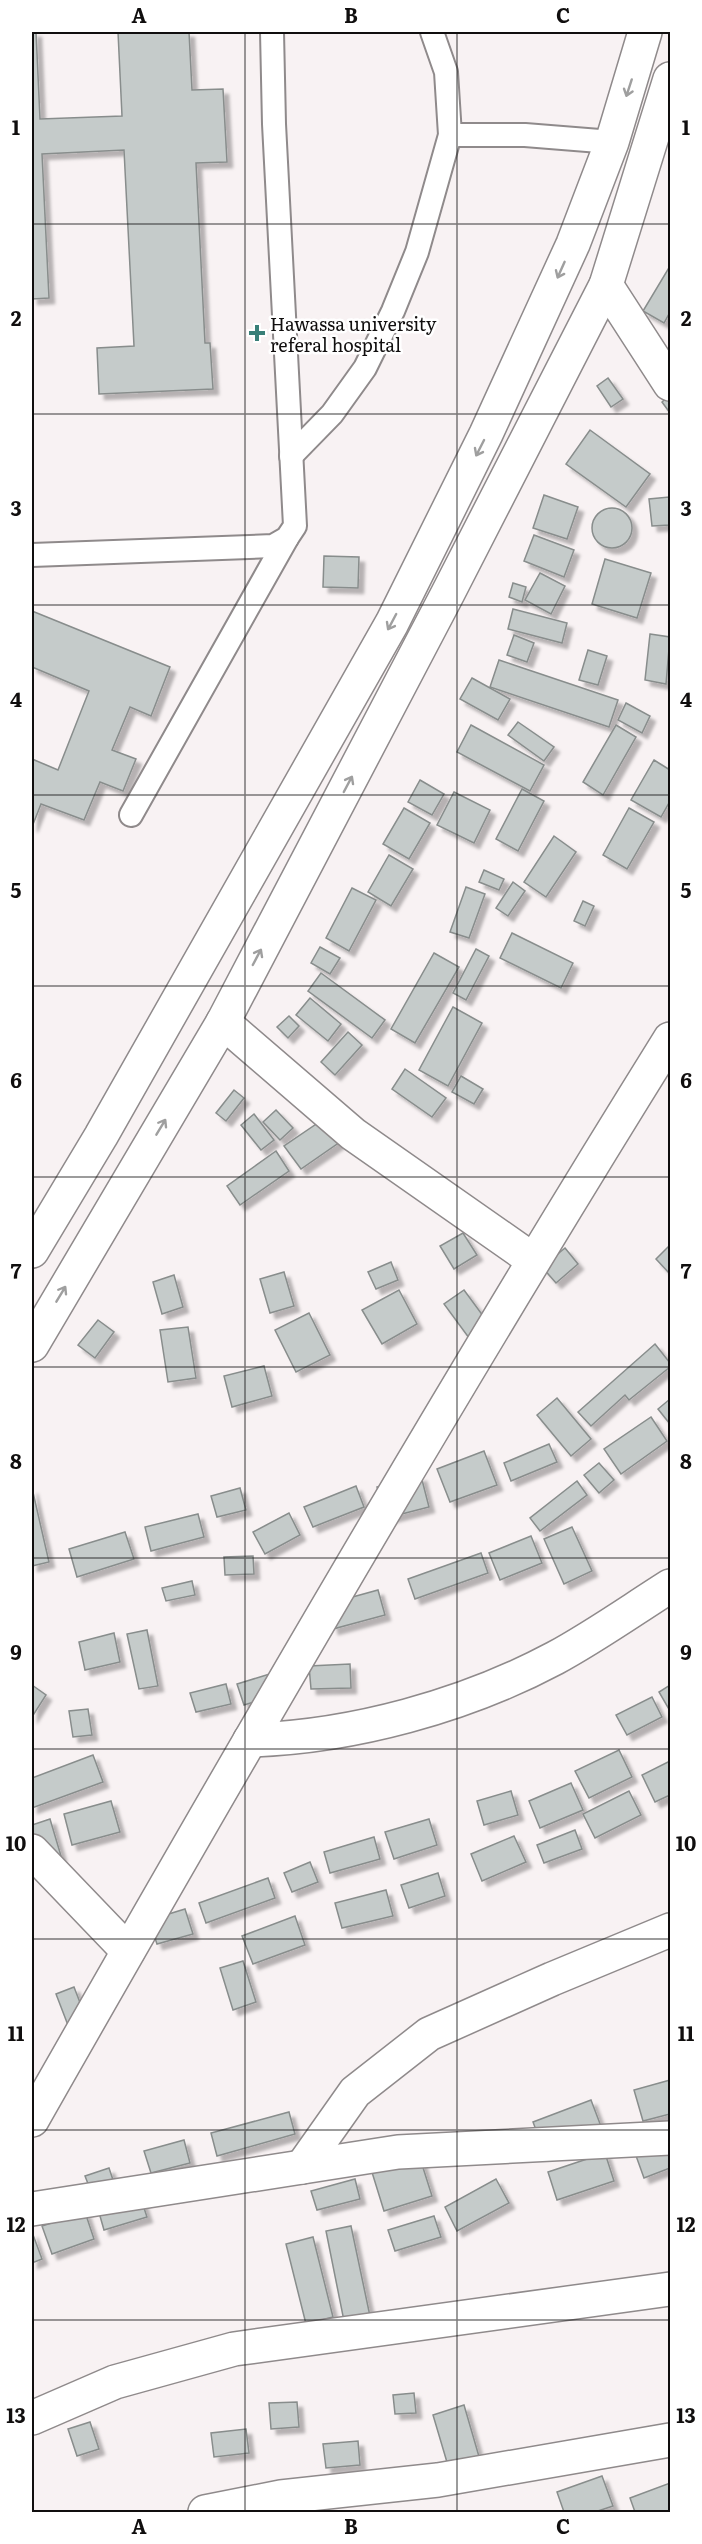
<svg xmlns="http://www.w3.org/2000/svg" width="702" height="2544" font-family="Literata,serif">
	<defs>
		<filter id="shadow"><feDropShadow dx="5.5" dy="5.5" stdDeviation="1.5" flood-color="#0004"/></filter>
	</defs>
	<rect width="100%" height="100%" fill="#f8f2f3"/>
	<g fill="#c5cbca" stroke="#888d8c" stroke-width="1.5" filter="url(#shadow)">
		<polygon points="32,32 36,32 40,119 122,116 118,32 189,32 192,90 223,89 227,162 196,163 205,343 210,343 213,389 99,394 97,348 134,346 124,150 42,154 49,298 32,299"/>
		<polygon points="670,266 670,312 664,323 643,311"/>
		<polygon points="608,378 623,399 611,407 597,386"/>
		<polygon points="670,395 670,413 662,402"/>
		<polygon points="590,430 650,474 626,507 566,464"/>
		<polygon points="544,495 578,507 567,539 533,528"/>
		<polygon points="669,497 670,525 652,526 649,499"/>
		<circle cx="612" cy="528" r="20"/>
		<polygon points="534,535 574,550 564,577 524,561"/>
		<polygon points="324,556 359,557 358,588 323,587"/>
		<polygon points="605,559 651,573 637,618 592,604"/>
		<polygon points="540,573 565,586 551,614 525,600"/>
		<polygon points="513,583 526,587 522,602 509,597"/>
		<polygon points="513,609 567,623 562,643 508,629"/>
		<polygon points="32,611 170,667 151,716 130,707 112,750 136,759 123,791 100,782 84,820 41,804 32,827 32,759 58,770 89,691 32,667"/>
		<polygon points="650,634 670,637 666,684 645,680"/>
		<polygon points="514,635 534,643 527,662 507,655"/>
		<polygon points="588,650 607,656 598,685 579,680"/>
		<polygon points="499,660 618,700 609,727 490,687"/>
		<polygon points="472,678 510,699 498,720 460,699"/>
		<polygon points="626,703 650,716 642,733 618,720"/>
		<polygon points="518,722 554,747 544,761 508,735"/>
		<polygon points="471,725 544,765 530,791 457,752"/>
		<polygon points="616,725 636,737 603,795 583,782"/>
		<polygon points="654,760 670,770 670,801 661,817 631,800"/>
		<polygon points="420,780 444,794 432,815 408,802"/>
		<polygon points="522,789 544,801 518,851 496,839"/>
		<polygon points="454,792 490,810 474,843 437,825"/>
		<polygon points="404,808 430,823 409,859 383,844"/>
		<polygon points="629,808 654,822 627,869 603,855"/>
		<polygon points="554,836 576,852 546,897 524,882"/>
		<polygon points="389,855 413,869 391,906 368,892"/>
		<polygon points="484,870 504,879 499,890 479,882"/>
		<polygon points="513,882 525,891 508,916 496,908"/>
		<polygon points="466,887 485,894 469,938 450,932"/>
		<polygon points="352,888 376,900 349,951 326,938"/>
		<polygon points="583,901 594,906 585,926 574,921"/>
		<polygon points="512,933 573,963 561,988 500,958"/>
		<polygon points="320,947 340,958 330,974 311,963"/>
		<polygon points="476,949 489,956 466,1000 453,993"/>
		<polygon points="434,953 459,967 415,1043 391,1029"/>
		<polygon points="321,973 385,1020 372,1038 308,991"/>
		<polygon points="310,998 341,1024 328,1041 296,1015"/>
		<polygon points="453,1007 482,1023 448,1086 419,1070"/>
		<polygon points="289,1016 299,1026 288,1038 277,1027"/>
		<polygon points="348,1032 362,1045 335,1075 321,1062"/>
		<polygon points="405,1069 446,1098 432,1117 392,1089"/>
		<polygon points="461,1076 483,1089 474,1104 452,1092"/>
		<polygon points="234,1090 244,1098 226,1121 216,1113"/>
		<polygon points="276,1110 293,1128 280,1140 263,1122"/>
		<polygon points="334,1112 350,1135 301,1169 284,1146"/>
		<polygon points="254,1114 274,1140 261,1150 241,1125"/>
		<polygon points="276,1151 289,1171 240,1205 227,1186"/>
		<polygon points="463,1233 477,1255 454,1269 440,1246"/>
		<polygon points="670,1245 670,1274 656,1259"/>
		<polygon points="565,1248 578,1264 556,1283 542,1267"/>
		<polygon points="391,1262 398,1280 376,1289 368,1272"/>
		<polygon points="284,1272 294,1306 270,1313 260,1279"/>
		<polygon points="174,1275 183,1307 162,1314 153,1282"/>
		<polygon points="399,1290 417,1324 382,1344 362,1310"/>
		<polygon points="464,1290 492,1328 472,1342 444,1304"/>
		<polygon points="309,1313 330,1355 296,1372 275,1330"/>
		<polygon points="98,1320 114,1332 95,1358 78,1345"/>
		<polygon points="188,1327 196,1378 168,1382 160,1330"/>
		<polygon points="655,1344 670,1363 670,1367 629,1400 625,1395 591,1426 578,1412"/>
		<polygon points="264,1366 272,1396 232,1407 224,1376"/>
		<polygon points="557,1398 591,1439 571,1456 537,1415"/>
		<polygon points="670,1399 670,1424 658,1409"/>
		<polygon points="651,1417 667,1441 621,1474 604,1449"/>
		<polygon points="549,1444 557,1462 511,1481 504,1463"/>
		<polygon points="484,1451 497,1485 450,1502 437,1469"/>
		<polygon points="599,1463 614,1480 599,1493 584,1475"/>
		<polygon points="421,1476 429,1507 386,1518 377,1487"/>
		<polygon points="577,1481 587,1495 540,1531 530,1518"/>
		<polygon points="356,1486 364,1507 313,1527 304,1507"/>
		<polygon points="32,1488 49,1562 32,1566"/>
		<polygon points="240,1488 246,1510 217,1517 211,1496"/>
		<polygon points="289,1513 300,1535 265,1554 253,1532"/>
		<polygon points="198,1514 204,1537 151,1551 145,1527"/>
		<polygon points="572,1527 592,1571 564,1584 544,1539"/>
		<polygon points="125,1532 134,1559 77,1577 69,1549"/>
		<polygon points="531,1536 542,1563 500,1580 489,1553"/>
		<polygon points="481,1553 488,1573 415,1599 408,1579"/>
		<polygon points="253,1556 254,1574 225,1575 224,1557"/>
		<polygon points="192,1581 195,1595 166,1601 162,1588"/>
		<polygon points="378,1590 385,1615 333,1629 327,1604"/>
		<polygon points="147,1630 158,1686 139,1689 127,1634"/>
		<polygon points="114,1633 120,1662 85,1670 79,1642"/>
		<polygon points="350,1664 351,1688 311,1689 309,1666"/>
		<polygon points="273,1673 279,1694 244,1705 237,1684"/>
		<polygon points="226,1684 231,1704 196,1712 190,1693"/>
		<polygon points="32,1685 46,1695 32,1717"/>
		<polygon points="670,1685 670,1711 659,1692"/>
		<polygon points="652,1697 662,1717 627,1735 616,1715"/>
		<polygon points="88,1709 92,1735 73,1737 69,1711"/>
		<polygon points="619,1750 632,1777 589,1798 575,1771"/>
		<polygon points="93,1755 103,1782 32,1808 32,1778"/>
		<polygon points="670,1761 670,1795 655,1802 642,1775"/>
		<polygon points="571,1783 583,1810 540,1828 529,1801"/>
		<polygon points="511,1791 518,1815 484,1825 477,1801"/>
		<polygon points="629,1791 641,1815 595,1838 583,1814"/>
		<polygon points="111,1801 120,1832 72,1845 64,1814"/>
		<polygon points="50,1819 61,1856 32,1865 32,1825"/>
		<polygon points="429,1819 437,1845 394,1859 385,1832"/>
		<polygon points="575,1830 582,1849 544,1863 537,1845"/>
		<polygon points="514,1836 526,1862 482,1881 471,1854"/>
		<polygon points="374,1837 380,1859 330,1873 324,1852"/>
		<polygon points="310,1862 318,1882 292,1892 284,1873"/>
		<polygon points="438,1873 445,1896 409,1908 401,1885"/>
		<polygon points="268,1878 275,1898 206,1923 199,1903"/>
		<polygon points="386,1890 393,1916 342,1928 335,1903"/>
		<polygon points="185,1909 193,1934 157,1944 149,1920"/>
		<polygon points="295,1916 305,1945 253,1964 242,1936"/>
		<polygon points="243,1961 256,2002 233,2010 220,1968"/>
		<polygon points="74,1987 89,2026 71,2033 56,1994"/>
		<polygon points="670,2080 670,2114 643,2121 634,2090"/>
		<polygon points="591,2100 602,2129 544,2151 533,2122"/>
		<polygon points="289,2112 295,2134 217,2156 211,2133"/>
		<polygon points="670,2139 670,2168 644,2178 635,2153"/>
		<polygon points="184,2140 190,2163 151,2173 144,2151"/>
		<polygon points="605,2153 614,2181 557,2200 548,2172"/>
		<polygon points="419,2155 432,2196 384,2211 371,2169"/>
		<polygon points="109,2168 115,2186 92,2194 85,2176"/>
		<polygon points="355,2179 360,2199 317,2210 311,2191"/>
		<polygon points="496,2179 509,2203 457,2231 445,2207"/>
		<polygon points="138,2190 147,2217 104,2230 96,2202"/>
		<polygon points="85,2212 94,2239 52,2254 42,2226"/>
		<polygon points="434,2216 441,2237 395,2251 388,2230"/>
		<polygon points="351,2226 371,2321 345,2326 326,2231"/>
		<polygon points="32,2232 42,2259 32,2263"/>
		<polygon points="313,2237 333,2317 306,2324 286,2244"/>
		<polygon points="414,2393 416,2413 395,2414 393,2395"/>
		<polygon points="297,2402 299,2427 271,2429 269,2403"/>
		<polygon points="464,2405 480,2460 449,2469 433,2415"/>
		<polygon points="90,2422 99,2449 77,2456 68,2429"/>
		<polygon points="246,2429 249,2453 214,2457 211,2433"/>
		<polygon points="358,2441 360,2465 326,2468 323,2444"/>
		<polygon points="602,2476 613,2506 595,2512 564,2512 557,2492"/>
		<polygon points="670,2483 670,2512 635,2512 630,2498"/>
	</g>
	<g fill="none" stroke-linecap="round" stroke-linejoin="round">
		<g stroke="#8f8a8b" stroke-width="26">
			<g id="lane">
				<polyline points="450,135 525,135 612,142"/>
				<polyline points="291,456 332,414 365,368 393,311 417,252 450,135 446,72 432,32"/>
				<polyline points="32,555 273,546 287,538 295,526 274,124 272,32"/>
				<polyline points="131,815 287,538"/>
			</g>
		</g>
		<g stroke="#8f8a8b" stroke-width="36">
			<g id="street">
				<polyline points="606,285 670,384"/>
				<polyline points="223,1022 353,1134 533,1260"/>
				<path d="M250,1740C352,1737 465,1706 555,1658C594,1637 632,1610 670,1586"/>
				<polyline points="32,1851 128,1951"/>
				<path d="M32,2120C239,1756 449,1394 670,1039"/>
				<polyline points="302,2167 355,2092 429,2034 552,1979 670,1930"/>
				<polyline points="32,2209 398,2152 670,2138"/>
				<polyline points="32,2418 115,2382 234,2349 670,2289"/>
				<polyline points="205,2512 281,2497 438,2480 670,2440"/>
			</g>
		</g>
		<g stroke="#8f8a8b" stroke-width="36">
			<g id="secondary">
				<polyline points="32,1251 101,1136 392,623 486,434 573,244 612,142 645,32"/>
				<polyline points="32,1345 223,1022 447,595 606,285 670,79"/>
			</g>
		</g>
		<use href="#lane" stroke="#fff" stroke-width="22"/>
		<use href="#street" stroke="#fff" stroke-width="33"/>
		<use href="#secondary" stroke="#fff" stroke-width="33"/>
	</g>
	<defs><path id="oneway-shaft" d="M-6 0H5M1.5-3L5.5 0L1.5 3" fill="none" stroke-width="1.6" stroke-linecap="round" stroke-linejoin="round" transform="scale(1.5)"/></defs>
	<g stroke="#9f9f9f">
		<use href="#oneway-shaft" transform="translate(629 88) rotate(108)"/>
		<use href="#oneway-shaft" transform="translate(561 270) rotate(114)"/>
		<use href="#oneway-shaft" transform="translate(480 448) rotate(117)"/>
		<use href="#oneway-shaft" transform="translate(392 622) rotate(118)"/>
		<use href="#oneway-shaft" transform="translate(348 784) rotate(-62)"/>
		<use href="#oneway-shaft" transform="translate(257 957) rotate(-62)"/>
		<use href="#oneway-shaft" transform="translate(161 1127) rotate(-59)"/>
		<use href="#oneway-shaft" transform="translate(61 1294) rotate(-59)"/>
	</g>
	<path fill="none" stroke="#100e0e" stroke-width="1.5" stroke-opacity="0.55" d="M245,32V2512M457,32V2512M32,224H670M32,414H670M32,605H670M32,795H670M32,986H670M32,1177H670M32,1367H670M32,1558H670M32,1749H670M32,1939H670M32,2130H670M32,2320H670"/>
	<path fill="#397f78" stroke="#fff" stroke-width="2" d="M254 324h6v6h6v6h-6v6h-6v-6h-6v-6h6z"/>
	<g text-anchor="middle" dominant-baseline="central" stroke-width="5" stroke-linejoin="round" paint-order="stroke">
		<g font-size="18" fill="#100e0e" stroke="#fff" text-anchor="start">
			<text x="270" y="323">Hawassa university<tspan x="270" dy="21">referal hospital</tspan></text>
		</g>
	</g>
	<rect width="702" height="2544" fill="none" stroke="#ffffff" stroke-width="66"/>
	<rect x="33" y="33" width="636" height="2478" fill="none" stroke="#100e0e" stroke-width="2"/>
	<g font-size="20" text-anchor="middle" font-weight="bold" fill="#100e0e">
		<text x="139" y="23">A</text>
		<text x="351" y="23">B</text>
		<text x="563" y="23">C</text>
		<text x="16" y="135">1</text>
		<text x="686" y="135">1</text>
		<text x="16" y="326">2</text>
		<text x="686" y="326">2</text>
		<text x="16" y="516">3</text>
		<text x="686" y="516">3</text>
		<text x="16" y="707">4</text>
		<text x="686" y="707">4</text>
		<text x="16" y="898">5</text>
		<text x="686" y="898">5</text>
		<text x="16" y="1088">6</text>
		<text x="686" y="1088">6</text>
		<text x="16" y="1279">7</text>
		<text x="686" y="1279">7</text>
		<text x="16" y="1469">8</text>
		<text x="686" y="1469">8</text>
		<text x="16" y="1660">9</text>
		<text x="686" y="1660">9</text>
		<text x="16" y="1851">10</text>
		<text x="686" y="1851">10</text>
		<text x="16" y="2041">11</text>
		<text x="686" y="2041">11</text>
		<text x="16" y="2232">12</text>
		<text x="686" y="2232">12</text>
		<text x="16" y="2423">13</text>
		<text x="686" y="2423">13</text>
		<text x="139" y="2534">A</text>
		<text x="351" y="2534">B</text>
		<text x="563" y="2534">C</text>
	</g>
</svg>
